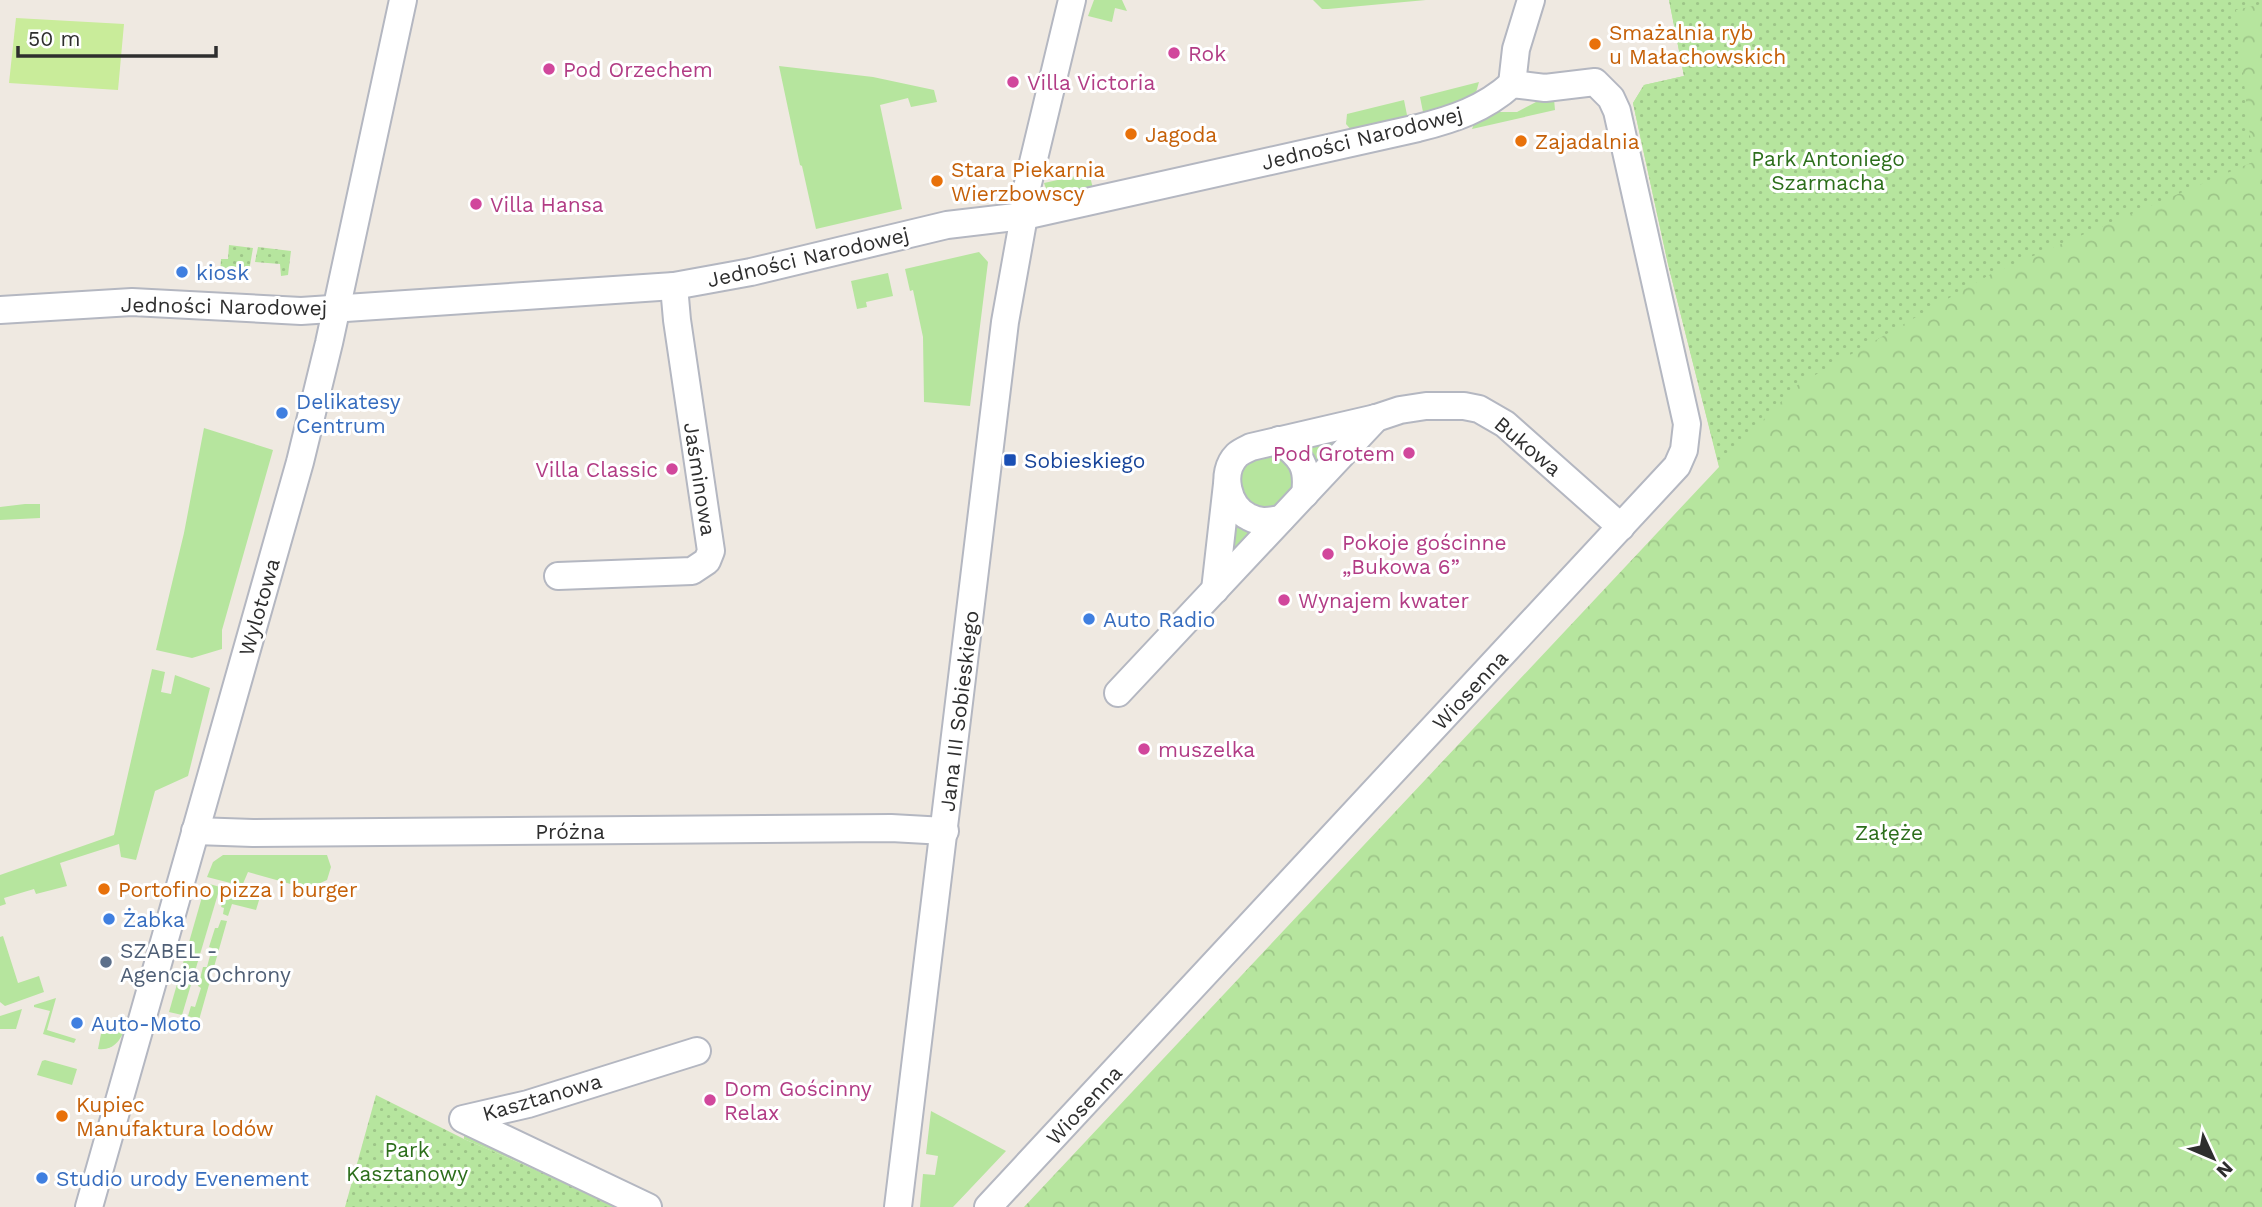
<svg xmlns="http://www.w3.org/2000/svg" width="2262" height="1207" font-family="'Work Sans',sans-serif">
	<defs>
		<pattern id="forest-crowns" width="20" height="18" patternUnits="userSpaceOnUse" patternTransform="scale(1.75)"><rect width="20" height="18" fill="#b6e59e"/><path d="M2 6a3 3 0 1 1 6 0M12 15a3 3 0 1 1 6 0" fill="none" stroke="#9dc588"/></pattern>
		<pattern id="park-dots" width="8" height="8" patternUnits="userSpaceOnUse" patternTransform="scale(1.75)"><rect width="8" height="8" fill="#b6e59e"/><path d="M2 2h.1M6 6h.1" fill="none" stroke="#9dc588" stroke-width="1.8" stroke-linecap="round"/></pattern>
	</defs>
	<rect width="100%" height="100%" fill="#efe9e1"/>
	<g fill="#b6e59e">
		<polygon points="1094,0 1122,0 1127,11 1115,8 1112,22 1088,16"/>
		<polygon points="1313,0 1426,0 1328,9 1322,9"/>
		<polygon points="779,66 873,77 934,90 937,102 911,107 908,98 880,105 902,209 816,229 802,166 800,165"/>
		<polygon points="1479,82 1475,96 1424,117 1420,97"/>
		<polygon points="1554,99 1555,110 1472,129 1476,119 1496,112 1517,112 1536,102"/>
		<polygon points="1404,100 1408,120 1353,132 1346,124 1347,114"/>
		<polygon points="1089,173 1094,192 1049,197 1044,183"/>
		<polygon points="979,252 988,262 970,406 924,402 923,337 913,290 910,291 905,269"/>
		<polygon points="888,273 893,296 866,302 867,307 857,309 851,281"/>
		<polygon points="204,428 273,450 222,630 222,649 192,658 156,650 184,533"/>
		<polygon points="1341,438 1316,463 1313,461 1306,445"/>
		<path d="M1267,452C1294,459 1296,472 1290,497L1270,510L1247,504L1236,477L1249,457Z"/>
		<polygon points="25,504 40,504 40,518 0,520 0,507"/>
		<polygon points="1232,522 1250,533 1232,557"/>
		<polygon points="152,669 165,672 161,692 171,694 175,675 210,688 188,776 155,791 136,860 121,857 119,844 60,863 67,886 36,894 34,889 4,898 6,904 0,906 0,875 114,835"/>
		<polygon points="223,855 327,855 331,867 327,880 314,886 312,890 248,872 242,886 207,877 213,862"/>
		<polygon points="206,883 220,887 182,1015 169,1012"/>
		<polygon points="227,888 260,897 256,910 232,904 228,916 223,914 224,908 221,907"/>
		<polygon points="221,920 227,921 199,1020 188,1016 191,1006 195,1007 201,988 198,986 203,967 207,967 212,948 209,947 215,928 218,928"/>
		<polygon points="3,936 18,983 39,976 44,992 5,1006 0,1002 0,937"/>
		<polygon points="56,998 47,1030 76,1039 74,1043 43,1034 50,1011 34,1007 34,1005"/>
		<polygon points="22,1009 16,1029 0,1029 0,1016"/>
		<path d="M104,1019L126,1025C122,1039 114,1051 98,1049Z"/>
		<polygon points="45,1060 77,1069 72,1085 37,1075 42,1061"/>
		<polygon points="931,1111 1006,1151 953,1207 920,1207 923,1174 935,1175 938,1156 926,1154"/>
		<polygon points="464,1134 579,1185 622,1207 464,1139"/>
	</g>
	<polygon fill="url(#forest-crowns)" points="1669,0 2262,0 2262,1207 1024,1207 1719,467 1668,264 1633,103 1644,85 1684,76"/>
	<g fill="url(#park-dots)">
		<polygon points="1669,0 2262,0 2262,4 2236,10 2253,162 1991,274 1796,386 1719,466 1668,264 1633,103 1644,85 1684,76"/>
		<polygon points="229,245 253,248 248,277 220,278 221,259 228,259"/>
		<polygon points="258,247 291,251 288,275 281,276 280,264 255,262"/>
		<polygon points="376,1095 464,1139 622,1207 345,1207"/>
	</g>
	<polygon fill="#c9ec9a" points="16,18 124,24 118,90 9,83"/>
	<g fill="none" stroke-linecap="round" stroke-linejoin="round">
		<g stroke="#b4b7c1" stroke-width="30">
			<g id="minor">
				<polyline points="1512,84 1516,49 1531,0"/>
				<path d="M0,310L132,302L301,311L674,286L751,272L947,225L1024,216L1418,128C1454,119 1484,109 1512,84L1545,88L1595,82L1611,98L1617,111L1687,424L1684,450L1677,466L988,1207"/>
				<path d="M1279,440C1301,457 1309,466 1305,494"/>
				<path d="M1281,519C1269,521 1260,523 1249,517C1228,507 1219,473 1237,455C1240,452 1247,449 1251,447L1376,418L1400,410L1426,406H1464L1479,409L1505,424L1621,527"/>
				<polyline points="558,576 692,571 707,561 711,551 677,320 674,286"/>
				<polyline points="1215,590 1227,484"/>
				<polyline points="1118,693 1376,418"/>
				<polyline points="195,831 253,833 891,828 945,831"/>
				<polyline points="89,1207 300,462 329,343 403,0"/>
				<polyline points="648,1207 463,1119 528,1104 697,1051"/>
				<polyline points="898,1207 1005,322 1024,216 1025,196 1072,0"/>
			</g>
		</g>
		<use href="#minor" stroke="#fff" stroke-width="26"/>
	</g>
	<g fill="#e8710a" stroke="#fff" stroke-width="2.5">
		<circle cx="1595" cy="44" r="7"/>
		<circle cx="1131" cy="134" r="7"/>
		<circle cx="1521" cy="141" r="7"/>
		<circle cx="937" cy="181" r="7"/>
		<circle cx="104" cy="889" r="7"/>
		<circle cx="62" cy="1116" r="7"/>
	</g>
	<g fill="#d1479c" stroke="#fff" stroke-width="2.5">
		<circle cx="1174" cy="53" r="7"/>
		<circle cx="549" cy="69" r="7"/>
		<circle cx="1013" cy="82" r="7"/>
		<circle cx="476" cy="204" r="7"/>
		<circle cx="1409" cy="453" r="7"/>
		<circle cx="672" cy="469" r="7"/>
		<circle cx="1328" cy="554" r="7"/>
		<circle cx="1284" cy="600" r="7"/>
		<circle cx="1144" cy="749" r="7"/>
		<circle cx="710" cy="1100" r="7"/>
	</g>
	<g fill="#3f7fe0" stroke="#fff" stroke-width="2.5">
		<circle cx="182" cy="272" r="7"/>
		<circle cx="282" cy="413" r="7"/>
		<circle cx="1089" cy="619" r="7"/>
		<circle cx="109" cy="919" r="7"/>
		<circle cx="77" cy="1023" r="7"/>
		<circle cx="42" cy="1178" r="7"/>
	</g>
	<rect fill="#1a4fb4" stroke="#fff" stroke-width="2.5" x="1003" y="453" width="14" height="14" rx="3.5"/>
	<circle fill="#5c6f8a" stroke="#fff" stroke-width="2.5" cx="106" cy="962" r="7"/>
	<g text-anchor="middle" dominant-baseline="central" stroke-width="6" stroke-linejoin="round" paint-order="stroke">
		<g font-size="21" fill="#c56008" stroke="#fff" text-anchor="start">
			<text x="1609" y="32">Smażalnia ryb<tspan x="1609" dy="24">u Małachowskich</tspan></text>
			<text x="1145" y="134">Jagoda</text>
			<text x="1535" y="141">Zajadalnia</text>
			<text x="951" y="169">Stara Piekarnia<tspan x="951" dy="24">Wierzbowscy</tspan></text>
			<text x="118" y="889">Portofino pizza i burger</text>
			<text x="76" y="1104">Kupiec<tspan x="76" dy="24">Manufaktura lodów</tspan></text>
		</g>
		<g font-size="21" fill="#b23c85" stroke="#fff" text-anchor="start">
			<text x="1188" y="53">Rok</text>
			<text x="563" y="69">Pod Orzechem</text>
			<text x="1027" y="82">Villa Victoria</text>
			<text x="490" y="204">Villa Hansa</text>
			<text x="1395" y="453" text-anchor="end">Pod Grotem</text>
			<text x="658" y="469" text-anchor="end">Villa Classic</text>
			<text x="1342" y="542">Pokoje gościnne<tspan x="1342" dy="24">„Bukowa 6”</tspan></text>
			<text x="1298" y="600">Wynajem kwater</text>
			<text x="1158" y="749">muszelka</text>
			<text x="724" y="1088">Dom Gościnny<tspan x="724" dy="24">Relax</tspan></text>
		</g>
		<g font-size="21" fill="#2e2e2e" stroke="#fff">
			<text transform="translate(1362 138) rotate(-14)">Jedności Narodowej</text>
			<text transform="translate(808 257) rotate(-13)">Jedności Narodowej</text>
			<text transform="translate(224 306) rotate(1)">Jedności Narodowej</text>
			<text transform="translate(1528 446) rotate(40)">Bukowa</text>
			<text transform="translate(700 479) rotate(81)">Jaśminowa</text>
			<text transform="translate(259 607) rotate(-74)">Wylotowa</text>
			<text transform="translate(1470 690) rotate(-47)">Wiosenna</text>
			<text transform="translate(959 711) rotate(-83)">Jana III Sobieskiego</text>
			<text x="570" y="831">Próżna</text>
			<text transform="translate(542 1097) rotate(-16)">Kasztanowa</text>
			<text transform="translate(1084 1105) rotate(-47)">Wiosenna</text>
		</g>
		<g font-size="21" fill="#2c6e1b" stroke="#fff">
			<text x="1828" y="158">Park Antoniego<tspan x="1828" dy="24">Szarmacha</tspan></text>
			<text x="1889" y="832">Załęże</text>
			<text x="407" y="1149">Park<tspan x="407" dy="24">Kasztanowy</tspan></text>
		</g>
		<g font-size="21" fill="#366cbe" stroke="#fff" text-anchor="start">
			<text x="196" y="272">kiosk</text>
			<text x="296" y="401">Delikatesy<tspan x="296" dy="24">Centrum</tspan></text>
			<text x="1103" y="619">Auto Radio</text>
			<text x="123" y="919">Żabka</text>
			<text x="91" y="1023">Auto-Moto</text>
			<text x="56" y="1178">Studio urody Evenement</text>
		</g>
		<g font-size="21" fill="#164399" stroke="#fff" text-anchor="start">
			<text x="1024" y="460">Sobieskiego</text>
		</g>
		<g font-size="21" fill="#4e5e75" stroke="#fff" text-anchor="start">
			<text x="120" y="950">SZABEL -<tspan x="120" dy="24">Agencja Ochrony</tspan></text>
		</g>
	</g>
	<g transform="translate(2213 1158) rotate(134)" stroke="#ffffff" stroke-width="5" paint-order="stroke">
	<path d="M0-5L12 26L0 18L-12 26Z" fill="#2e2e2e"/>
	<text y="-10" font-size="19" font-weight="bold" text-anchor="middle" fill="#2e2e2e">N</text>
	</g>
	<path d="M18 46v10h198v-10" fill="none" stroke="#2e2e2e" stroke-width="3.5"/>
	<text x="28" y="46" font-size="21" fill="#2e2e2e" stroke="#ffffff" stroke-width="5" paint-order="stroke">50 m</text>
</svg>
